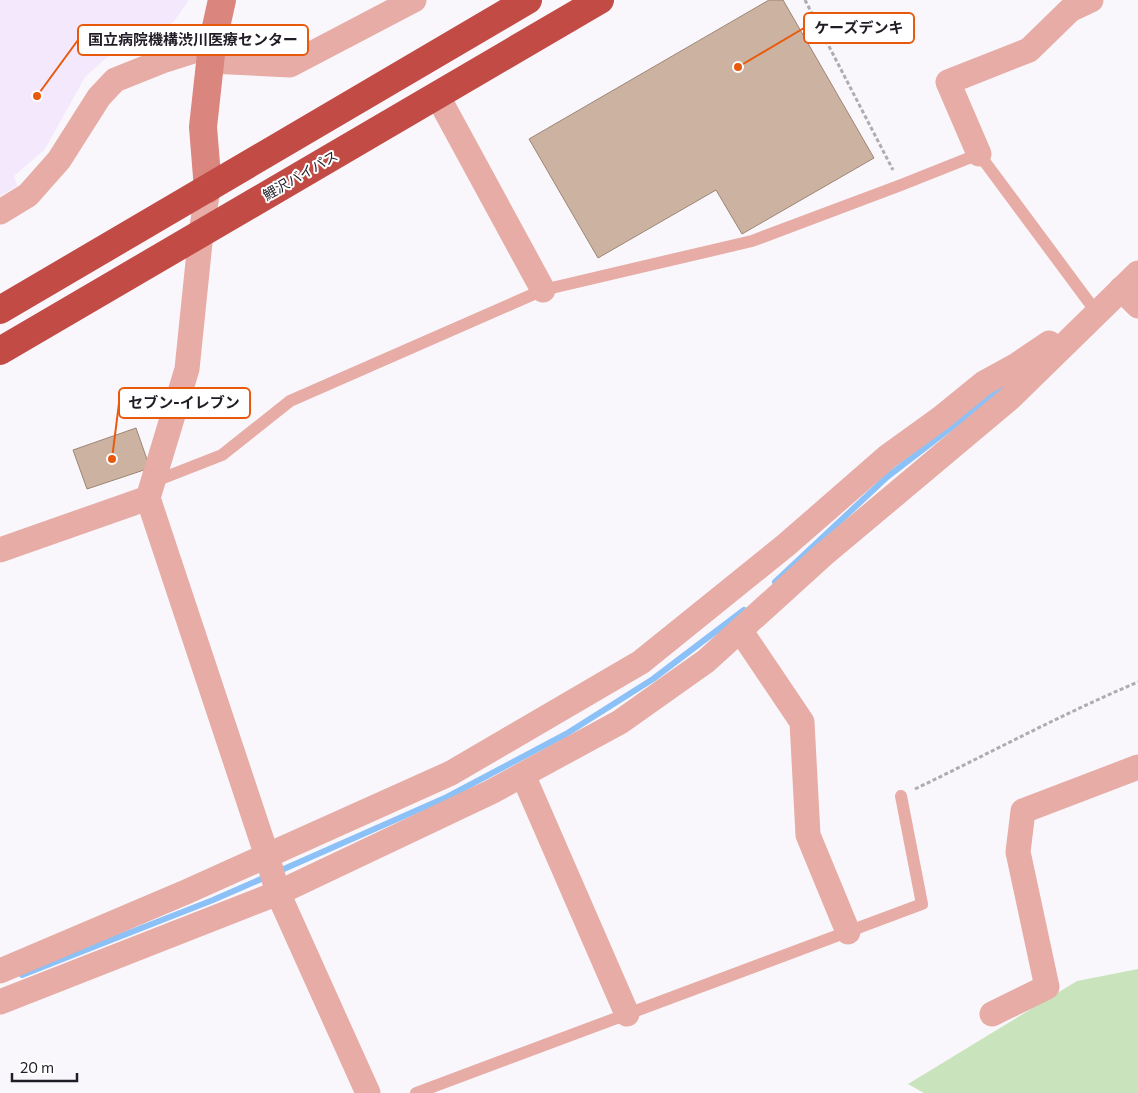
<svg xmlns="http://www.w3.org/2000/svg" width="1138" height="1093" font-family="Commissioner,'Noto Sans JP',sans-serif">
	<rect width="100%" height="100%" fill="#faf7fc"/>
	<polygon fill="#f3e8fc" points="0,0 189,0 175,20 167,28 134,41 106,58 85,77 45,149 14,176 17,186 0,196"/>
	<polygon fill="#c9e4bc" points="1138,969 1138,1093 924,1093 908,1084 1077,981"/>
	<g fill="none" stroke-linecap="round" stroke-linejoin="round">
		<g stroke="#8bc1f7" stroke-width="6">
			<polyline points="775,582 887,477 1009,383"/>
			<polyline points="277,872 447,797 566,734 653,679 744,610"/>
			<polyline points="22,975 213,900 268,876"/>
		</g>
	</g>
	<g fill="#ccb3a1" stroke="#9d8574">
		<polygon points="769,0 783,0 874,158 742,234 716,190 598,258 529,139"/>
		<polygon points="136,428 150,468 87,489 73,450"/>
	</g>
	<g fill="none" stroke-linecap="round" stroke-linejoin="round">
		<g stroke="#aeabb1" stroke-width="3" stroke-dasharray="4 2.5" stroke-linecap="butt">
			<polyline points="805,0 893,170"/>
			<path d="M915,789C990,753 1062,714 1138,682"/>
		</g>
		<g stroke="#e6aca5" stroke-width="12">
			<polyline points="153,482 222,455 290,401 543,290 752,241 901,185 979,154 1094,309"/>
			<polyline points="416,1093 922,904 901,796"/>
		</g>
		<g stroke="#e6aca5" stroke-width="25">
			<polyline points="210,61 290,65 414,0"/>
			<polyline points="437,95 543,290"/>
			<polyline points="979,154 948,82 1029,50 1070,10 1091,0"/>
			<polyline points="208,189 201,233 187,369 148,498 267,856 278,893 368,1093"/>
			<polyline points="0,212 28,195 59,160 99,97 115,80 165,60 212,45"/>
			<polyline points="1121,289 1138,306"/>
			<polyline points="0,550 148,498"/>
			<polyline points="740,630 802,722 808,835 848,932"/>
			<polyline points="523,775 627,1014"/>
			<polyline points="0,971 186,892 451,773 641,662 786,545 887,457 941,418 984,383 1015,366 1049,343"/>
			<polyline points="0,1002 278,893 491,792 620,722 706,661 823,555 1009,399 1138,273"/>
			<polyline points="992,1014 1047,987 1018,852 1023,811 1138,767"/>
		</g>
		<polyline stroke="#da857d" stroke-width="28" points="208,189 203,127 212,45 222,0"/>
		<g stroke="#c34b45" stroke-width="28">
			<polyline points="0,310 528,0"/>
			<polyline points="0,351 600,0"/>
		</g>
	</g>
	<g text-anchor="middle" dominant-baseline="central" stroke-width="4" stroke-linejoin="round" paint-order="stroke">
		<g font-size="14" fill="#211c25" stroke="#fff">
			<text transform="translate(300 175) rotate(-30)">鯉沢バイパス</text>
		</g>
	</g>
	<path fill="none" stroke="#e8590c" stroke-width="2" d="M738 67L804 28M37 96L78 40M112 459L119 403"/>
	<g fill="#e8590c" stroke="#fff" stroke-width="2">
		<circle cx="738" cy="67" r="5"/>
		<circle cx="37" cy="96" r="5"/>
		<circle cx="112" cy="459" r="5"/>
	</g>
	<g fill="#fff" stroke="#e8590c" stroke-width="2">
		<rect x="804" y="13" width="110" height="30" rx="5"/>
		<rect x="78" y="25" width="230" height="30" rx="5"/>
		<rect x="119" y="388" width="131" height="30" rx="5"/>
	</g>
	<g font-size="15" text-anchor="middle" font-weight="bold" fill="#211c25">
		<text x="859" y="33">ケーズデンキ</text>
		<text x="193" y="45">国立病院機構渋川医療センター</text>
		<text x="184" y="408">セブン-イレブン</text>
	</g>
	<path d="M12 1073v8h65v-8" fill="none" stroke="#211c25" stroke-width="2.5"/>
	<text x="20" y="1073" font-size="15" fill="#211c25" stroke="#ffffff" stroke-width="4" paint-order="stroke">20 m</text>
</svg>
